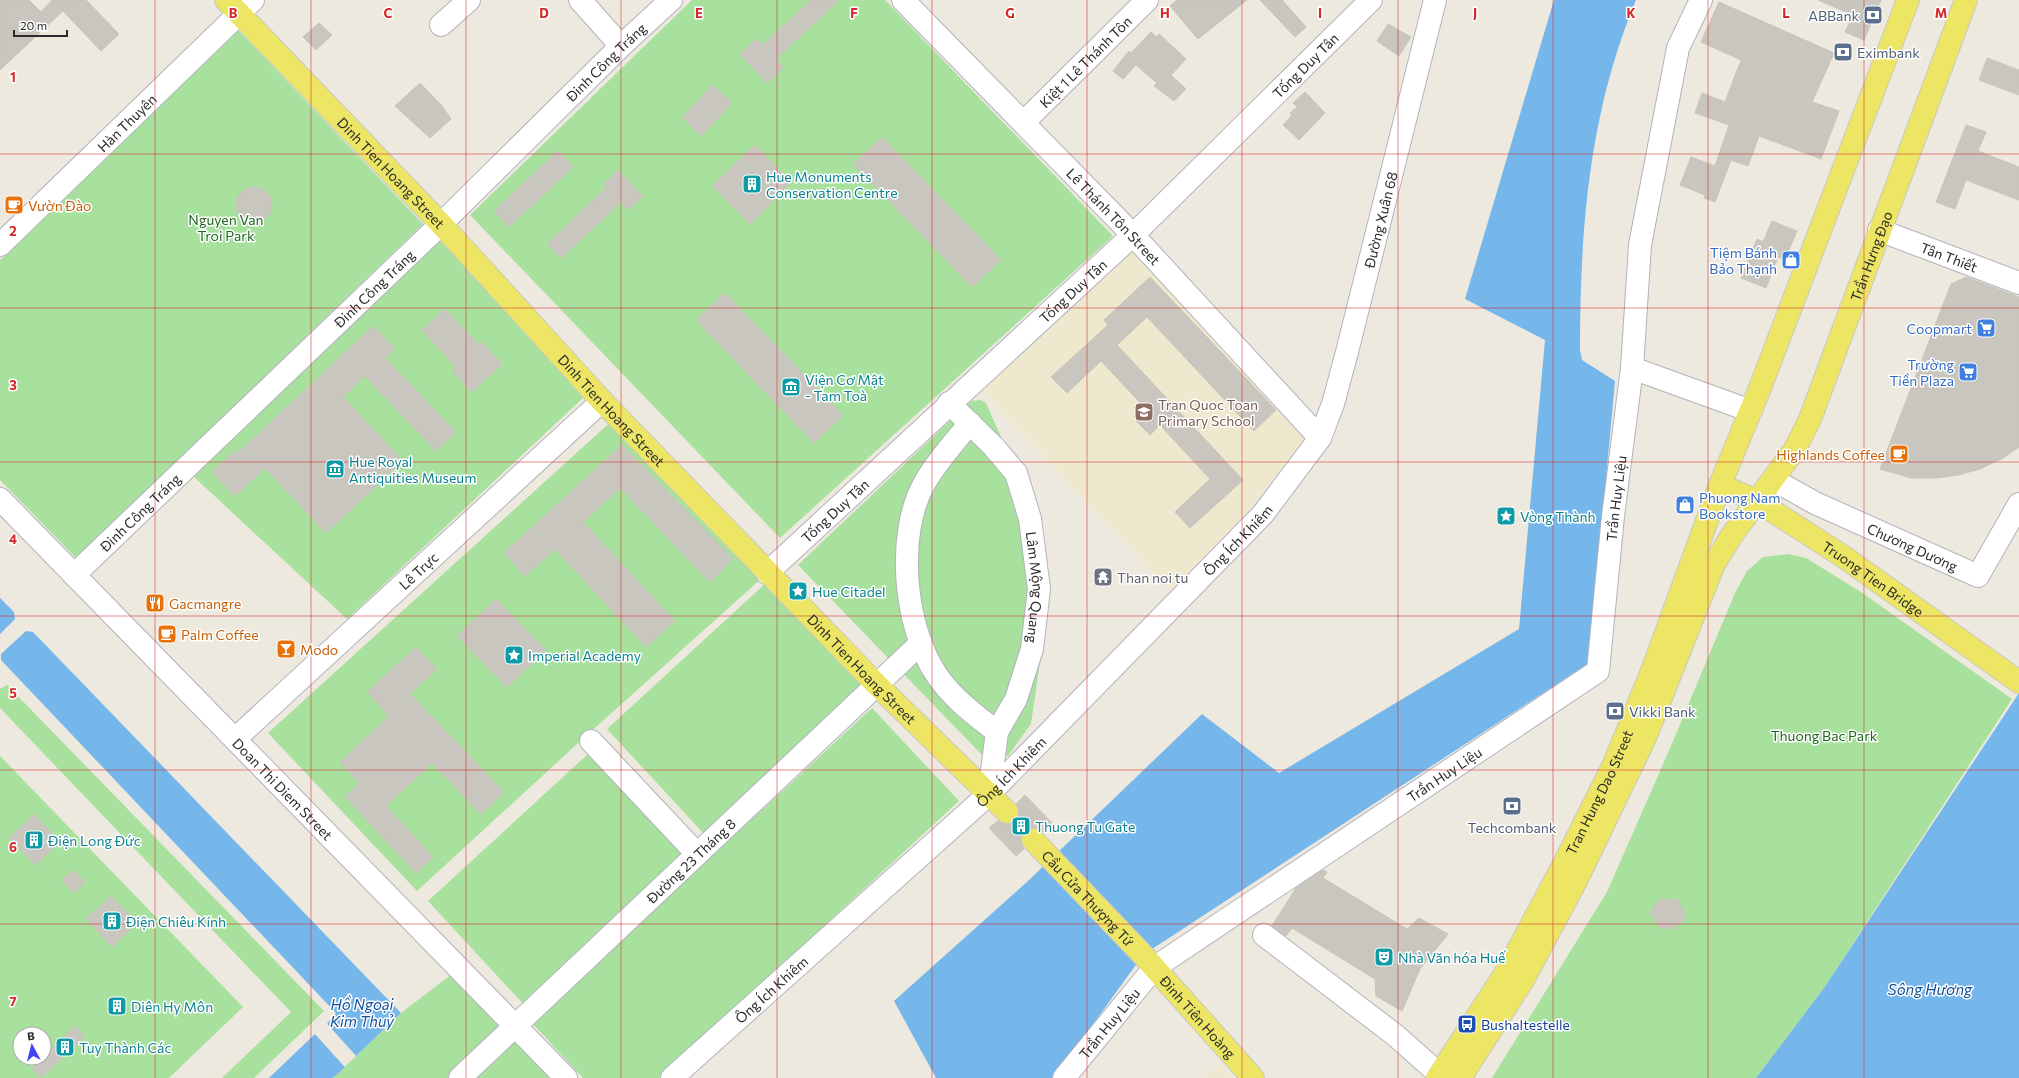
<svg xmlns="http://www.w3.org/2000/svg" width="2019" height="1078" font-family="Commissioner,sans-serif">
	<rect width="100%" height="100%" fill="#ede9de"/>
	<g fill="#eee9ce">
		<polygon points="1133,248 1308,435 1247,513 1170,590 979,388"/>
		<polygon points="1221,1064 1234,1078 1202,1078"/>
	</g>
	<g fill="#a7e19d" fill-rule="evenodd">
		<polygon points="692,0 885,0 1113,236 780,538 470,215"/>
		<polygon points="238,30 423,224 76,558 0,480 0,260"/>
		<polygon points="440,240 584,397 347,619 193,476"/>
		<polygon points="980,400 986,403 1009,455 1042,648 1031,724 1008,756 986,759 798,565 971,401"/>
		<polygon points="615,418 762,578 577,744 417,891 268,733"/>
		<polygon points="1788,554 1806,558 1861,592 2012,699 1824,988 1756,1078 1492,1078 1607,892 1671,746 1735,593 1747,571 1763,557"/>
		<polygon points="767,582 865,687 705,835 607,729"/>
		<polygon points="7,685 324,1011 254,1078 222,1078 291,1012 0,708 0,689"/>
		<polygon points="872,708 959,801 659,1078 583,1078 532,1023"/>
		<polygon points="588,754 686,859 526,1007 428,901"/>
		<path d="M0,756L243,1007L169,1078H0ZM20,1034H44V1058H20Z"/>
		<polygon points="452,974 553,1078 333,1078 401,1013"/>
	</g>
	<g fill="#75b6eb">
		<path d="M1554,0H1636C1589,113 1580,229 1580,350L1582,360L1615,381L1589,663L1143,955L1054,1078H936L894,1001L1028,881L1202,714L1279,773L1519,629L1545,340L1465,299Z"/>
		<polygon points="0,598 14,612 15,619 0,634"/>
		<polygon points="26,631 33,632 401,1013 356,1056 327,1024 336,1013 1,660 1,654"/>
		<polygon points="2019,693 2019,1078 1756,1078 1824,988"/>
		<polygon points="315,1034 345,1067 333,1078 269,1078"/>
	</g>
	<g fill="#ede9de">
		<polygon points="327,1024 356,1056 355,1057 326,1025"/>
		<polygon points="317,1033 346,1065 345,1067 315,1034"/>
	</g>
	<g fill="#c8c6be" stroke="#c8c5b8">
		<polygon points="0,0 29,0 41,12 52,0 86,0 119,34 101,51 63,11 0,70"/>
		<polygon points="811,0 839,0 776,59 784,67 767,83 740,54 757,39 763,45"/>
		<polygon points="1177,0 1247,0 1198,39 1170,6"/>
		<polygon points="1260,0 1282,0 1306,27 1295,37"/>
		<polygon points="1818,0 1881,0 1864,40 1845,32 1853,15"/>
		<polygon points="1719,2 1834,53 1812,102 1839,111 1821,159 1759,136 1748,166 1731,160 1715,202 1704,198 1705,195 1680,185 1691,157 1715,166 1729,125 1695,113 1702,93 1725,102 1741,60 1701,42"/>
		<polygon points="319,23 332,35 316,50 303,37"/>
		<polygon points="1388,24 1411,37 1399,56 1377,41"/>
		<polygon points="1151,32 1157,37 1159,34 1186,59 1171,75 1186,89 1174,101 1154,86 1157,83 1136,65 1123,79 1113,71 1129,51 1131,53"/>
		<polygon points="1987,58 2019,70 2019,95 1979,80"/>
		<polygon points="420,83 442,106 451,119 430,138 395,106"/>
		<polygon points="713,85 732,103 701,136 682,117"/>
		<polygon points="1305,92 1325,113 1299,140 1283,125 1292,115 1290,113 1297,107 1293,103"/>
		<polygon points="1966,125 1986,132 1978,151 2019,167 2019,200 1966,180 1955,209 1936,202"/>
		<polygon points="882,137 1001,260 972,287 853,164"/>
		<polygon points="755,145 791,182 750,224 712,186"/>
		<polygon points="558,151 573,167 509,227 494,211"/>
		<polygon points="618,170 643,196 628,210 621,202 561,258 547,244 607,187 604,184"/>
		<circle cx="254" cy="205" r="18"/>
		<polygon points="1772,221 1797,231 1785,259 1778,257 1766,288 1741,278 1757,239 1763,242"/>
		<polygon points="1150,277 1276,410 1254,431 1147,317 1117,345 1243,480 1190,528 1175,512 1210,479 1160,425 1150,435 1136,421 1147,410 1101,361 1067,393 1051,377 1108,325 1104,320"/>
		<polygon points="1966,277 2019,297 2019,447 2003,458 1980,469 1958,475 1936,478 1911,478 1880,469 1951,284"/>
		<polygon points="725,293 843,415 814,443 696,320"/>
		<polygon points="445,309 479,345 482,342 502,364 472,392 452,371 456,367 422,330"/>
		<polygon points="373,326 395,349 385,358 456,432 436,451 365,376 343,397 403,461 326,533 265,468 235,496 212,472 235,450 238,453"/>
		<polygon points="622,445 733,559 710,582 620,488 583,522 675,621 646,647 555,549 525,576 504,553"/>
		<polygon points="496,599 546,650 507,687 457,636"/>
		<polygon points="416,647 437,669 410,694 504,792 481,814 432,763 386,806 433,857 416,873 345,797 359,783 340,762 389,716 367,692"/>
		<polygon points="1025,795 1052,823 1043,832 1036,828 1030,828 1025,831 1021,837 1021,843 1024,849 1016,856 989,828 998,821 1004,824 1010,824 1016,821 1019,815 1019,809 1016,804"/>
		<polygon points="34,814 60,842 35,865 9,838"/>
		<polygon points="74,870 85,883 74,893 62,880"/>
		<polygon points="1323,870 1327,872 1323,878 1407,929 1419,918 1448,934 1420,969 1402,1011 1376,996 1375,979 1292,928 1286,936 1272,926 1296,888"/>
		<polygon points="111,896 137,923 112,947 86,919"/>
		<polygon points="1659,899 1678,900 1686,917 1674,929 1660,928 1650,913"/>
		<polygon points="75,1026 85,1037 41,1078 32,1068"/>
	</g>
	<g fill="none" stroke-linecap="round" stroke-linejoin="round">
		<polyline stroke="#c6c3ba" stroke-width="22" stroke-dasharray="22 11" stroke-linecap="butt" points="1007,812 1033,840"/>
		<g stroke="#b2b2be" stroke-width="24">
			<g id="minor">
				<polyline points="580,0 621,46"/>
				<path id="s1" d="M903,0L1133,235L1320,438"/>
				<polyline points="441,25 469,0"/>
				<path id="s2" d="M1024,122L1147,0"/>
				<path id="s3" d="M1879,230L2019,283"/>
				<path id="s4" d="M0,245L253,0"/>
				<polyline points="1632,368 1751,411"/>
				<path id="s5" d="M949,403L993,446L1016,473L1030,519L1039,589L1032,649L1016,699L997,732L989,794"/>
				<path d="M970,423C954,443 936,462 924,484C896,534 904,626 936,674C952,698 974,714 997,732"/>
				<path id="s6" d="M1774,480L1815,503L1978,576L2019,504"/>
				<path id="s7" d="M0,499L566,1078"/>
				<path id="s8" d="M767,573L1133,235L1371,0"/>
				<path id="s9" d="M74,575L441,224L621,46L671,0"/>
				<path id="s10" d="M235,739L602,401"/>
				<polyline points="591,741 697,854"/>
				<polyline points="1264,935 1395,1035 1439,1074"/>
				<path id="s11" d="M460,1078L921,643"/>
				<path id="s12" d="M672,1078L989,794L1263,514L1320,438L1333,404L1347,352L1435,0"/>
				<path id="s13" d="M1064,1078L1154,968L1598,671L1613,516L1632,368L1640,245L1678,48L1701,0"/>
			</g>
		</g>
		<g stroke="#c8c8c8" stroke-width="24">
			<g id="major">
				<path id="s14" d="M226,0L441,224L602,401L876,684L1007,812"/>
				<path id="s15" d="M1720,485L1757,501L1844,557L2019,682"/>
				<path id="s16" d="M1033,840L1143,955L1253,1078"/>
				<path id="s17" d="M1437,1078L1505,974L1563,866L1613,766L1652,671L1720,485L1760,388L1908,0"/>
				<path id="s18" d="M1460,1078L1523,980L1576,881L1645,738L1714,564L1732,535L1795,449L1810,419L1966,0"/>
			</g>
		</g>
		<use href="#minor" stroke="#fff" stroke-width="22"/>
		<use href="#major" stroke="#ece664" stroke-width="22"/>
	</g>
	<path fill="none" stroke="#d62828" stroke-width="1" stroke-opacity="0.55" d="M155,0V1078M311,0V1078M466,0V1078M621,0V1078M777,0V1078M932,0V1078M1087,0V1078M1242,0V1078M1398,0V1078M1553,0V1078M1708,0V1078M1864,0V1078M0,154H2019M0,308H2019M0,462H2019M0,616H2019M0,770H2019M0,924H2019"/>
	<defs>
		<g id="bank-square" transform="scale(1)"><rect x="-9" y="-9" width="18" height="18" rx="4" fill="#5c6f8a" stroke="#fff"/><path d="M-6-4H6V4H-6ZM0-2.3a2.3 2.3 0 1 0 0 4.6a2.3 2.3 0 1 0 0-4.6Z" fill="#fff"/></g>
		<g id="building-square" transform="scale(1)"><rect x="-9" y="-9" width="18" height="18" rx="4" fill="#0f9aa8" stroke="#fff"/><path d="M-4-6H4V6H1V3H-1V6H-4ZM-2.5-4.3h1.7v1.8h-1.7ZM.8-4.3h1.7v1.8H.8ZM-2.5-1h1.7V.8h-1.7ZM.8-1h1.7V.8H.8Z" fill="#fff"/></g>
		<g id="cafe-square" transform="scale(1)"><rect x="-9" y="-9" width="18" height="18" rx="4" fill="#e8710a" stroke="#fff"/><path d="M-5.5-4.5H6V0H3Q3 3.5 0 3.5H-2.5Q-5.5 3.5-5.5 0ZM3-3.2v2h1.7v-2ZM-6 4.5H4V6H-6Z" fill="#fff"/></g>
		<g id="shop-square" transform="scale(1)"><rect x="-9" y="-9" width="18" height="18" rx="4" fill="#3f7fe0" stroke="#fff"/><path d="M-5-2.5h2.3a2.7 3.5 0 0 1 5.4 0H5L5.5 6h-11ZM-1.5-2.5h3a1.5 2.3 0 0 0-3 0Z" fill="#fff"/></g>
		<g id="supermarket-square" transform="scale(1)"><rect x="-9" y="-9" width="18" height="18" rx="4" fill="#3f7fe0" stroke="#fff"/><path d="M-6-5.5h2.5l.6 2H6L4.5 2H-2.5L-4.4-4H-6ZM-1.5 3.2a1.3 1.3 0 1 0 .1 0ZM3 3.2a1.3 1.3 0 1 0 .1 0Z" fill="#fff"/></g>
		<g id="museum-square" transform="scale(1)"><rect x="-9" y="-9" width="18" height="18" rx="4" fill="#0f9aa8" stroke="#fff"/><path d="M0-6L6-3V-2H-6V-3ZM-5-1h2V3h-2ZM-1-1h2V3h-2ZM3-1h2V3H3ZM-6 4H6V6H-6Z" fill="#fff"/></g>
		<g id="school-square" transform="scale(1)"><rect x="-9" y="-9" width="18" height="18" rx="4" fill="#8d6e63" stroke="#fff"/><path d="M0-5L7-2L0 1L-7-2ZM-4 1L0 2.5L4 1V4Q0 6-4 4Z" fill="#fff"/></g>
		<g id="sight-square" transform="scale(1)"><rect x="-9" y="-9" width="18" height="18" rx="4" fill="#0f9aa8" stroke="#fff"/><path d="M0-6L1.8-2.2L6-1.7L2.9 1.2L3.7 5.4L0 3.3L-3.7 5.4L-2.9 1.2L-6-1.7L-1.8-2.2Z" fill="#fff"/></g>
		<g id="temple-square" transform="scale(1)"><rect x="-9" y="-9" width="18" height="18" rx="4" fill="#6b7280" stroke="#fff"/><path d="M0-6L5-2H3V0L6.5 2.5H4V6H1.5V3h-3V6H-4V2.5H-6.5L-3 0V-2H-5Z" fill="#fff"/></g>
		<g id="restaurant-square" transform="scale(1)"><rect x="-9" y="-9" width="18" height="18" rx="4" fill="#e8710a" stroke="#fff"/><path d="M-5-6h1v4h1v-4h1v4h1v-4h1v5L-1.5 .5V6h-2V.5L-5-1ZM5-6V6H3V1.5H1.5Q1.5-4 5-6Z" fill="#fff"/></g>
		<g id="bar-square" transform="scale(1)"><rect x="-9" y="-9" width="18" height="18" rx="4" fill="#e8710a" stroke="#fff"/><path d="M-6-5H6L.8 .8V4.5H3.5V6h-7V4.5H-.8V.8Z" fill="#fff"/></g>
		<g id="theatre-square" transform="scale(1)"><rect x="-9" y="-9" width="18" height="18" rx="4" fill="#0f9aa8" stroke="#fff"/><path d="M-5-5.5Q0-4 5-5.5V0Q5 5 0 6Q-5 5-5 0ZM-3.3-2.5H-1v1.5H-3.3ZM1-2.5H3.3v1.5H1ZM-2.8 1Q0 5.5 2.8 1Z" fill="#fff"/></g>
		<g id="bus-square" transform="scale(1)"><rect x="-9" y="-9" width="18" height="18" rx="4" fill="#1a4fb4" stroke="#fff"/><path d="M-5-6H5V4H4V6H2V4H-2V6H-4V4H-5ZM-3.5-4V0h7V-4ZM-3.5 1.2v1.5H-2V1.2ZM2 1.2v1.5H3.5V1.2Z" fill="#fff"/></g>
	</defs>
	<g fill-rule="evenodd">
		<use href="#bank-square" x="1873" y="15"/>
		<use href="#bank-square" x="1843" y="52"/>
		<use href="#building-square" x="752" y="184"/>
		<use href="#cafe-square" x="14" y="205"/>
		<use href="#shop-square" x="1791" y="260"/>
		<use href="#supermarket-square" x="1986" y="328"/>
		<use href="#supermarket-square" x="1968" y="372"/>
		<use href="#museum-square" x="791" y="387"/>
		<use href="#school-square" x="1144" y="412"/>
		<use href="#cafe-square" x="1899" y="454"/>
		<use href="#museum-square" x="335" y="469"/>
		<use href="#shop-square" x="1685" y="505"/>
		<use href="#sight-square" x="1506" y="516"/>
		<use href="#temple-square" x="1103" y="577"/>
		<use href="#sight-square" x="798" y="591"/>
		<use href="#restaurant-square" x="155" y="603"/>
		<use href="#cafe-square" x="167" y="634"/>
		<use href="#bar-square" x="286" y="649"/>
		<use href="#sight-square" x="514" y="655"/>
		<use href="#bank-square" x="1615" y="711"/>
		<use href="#bank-square" x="1512" y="806"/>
		<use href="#building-square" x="1021" y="826"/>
		<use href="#building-square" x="34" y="840"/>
		<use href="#building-square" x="112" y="921"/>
		<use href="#theatre-square" x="1384" y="957"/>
		<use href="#building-square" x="117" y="1006"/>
		<use href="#bus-square" x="1467" y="1024"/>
		<use href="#building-square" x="65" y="1047"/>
	</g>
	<g text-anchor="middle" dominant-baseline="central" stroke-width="3" stroke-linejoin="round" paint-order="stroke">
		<g font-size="14" fill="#4e5e75" stroke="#fff" text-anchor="start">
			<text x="1859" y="15" text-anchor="end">ABBank</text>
			<text x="1857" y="52">Eximbank</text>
			<text x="1629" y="711">Vikki Bank</text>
			<text x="1512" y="827" text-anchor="middle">Techcombank</text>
		</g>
		<g font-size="14" fill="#2b2b2b" stroke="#fff">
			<text stroke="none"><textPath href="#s2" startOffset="86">Kiệt 1 Lê Thánh Tôn</textPath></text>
			<text stroke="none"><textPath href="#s9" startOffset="739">Đinh Công Tráng</textPath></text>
			<text stroke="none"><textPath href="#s8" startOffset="740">Tống Duy Tân</textPath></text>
			<text stroke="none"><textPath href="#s4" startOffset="176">Hàn Thuyên</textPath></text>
			<text stroke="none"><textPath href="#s14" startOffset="239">Dinh Tien Hoang Street</textPath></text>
			<text stroke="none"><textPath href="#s1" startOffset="302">Lê Thánh Tôn Street</textPath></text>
			<text stroke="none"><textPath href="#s12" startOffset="1139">Đường Xuân 68</textPath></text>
			<text stroke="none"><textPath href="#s18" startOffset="923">Trần Hưng Đạo</textPath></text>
			<text stroke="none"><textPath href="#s3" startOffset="75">Tân Thiết</textPath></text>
			<text stroke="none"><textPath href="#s9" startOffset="415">Đinh Công Tráng</textPath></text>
			<text stroke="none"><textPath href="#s8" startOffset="416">Tống Duy Tân</textPath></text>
			<text stroke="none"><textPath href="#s14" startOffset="563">Dinh Tien Hoang Street</textPath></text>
			<text stroke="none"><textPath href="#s13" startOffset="850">Trần Huy Liệu</textPath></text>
			<text stroke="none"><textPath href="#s8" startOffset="92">Tống Duy Tân</textPath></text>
			<text stroke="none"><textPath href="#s9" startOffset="91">Đinh Công Tráng</textPath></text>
			<text stroke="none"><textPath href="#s12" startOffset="781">Ông Ích Khiêm</textPath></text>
			<text stroke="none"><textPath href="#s6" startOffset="154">Chương Dương</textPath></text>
			<text stroke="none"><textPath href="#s10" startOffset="249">Lê Trực</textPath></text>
			<text stroke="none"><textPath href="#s15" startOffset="180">Truong Tien Bridge</textPath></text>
			<text stroke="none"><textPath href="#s5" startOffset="214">Lâm Mộng Quang</textPath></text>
			<text stroke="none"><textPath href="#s14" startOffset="923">Dinh Tien Hoang Street</textPath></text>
			<text stroke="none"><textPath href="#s12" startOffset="457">Ông Ích Khiêm</textPath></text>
			<text stroke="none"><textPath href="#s13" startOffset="491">Trần Huy Liệu</textPath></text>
			<text stroke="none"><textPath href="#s7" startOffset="405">Doan Thi Diem Street</textPath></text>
			<text stroke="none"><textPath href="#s17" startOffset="329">Tran Hung Dao Street</textPath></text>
			<text stroke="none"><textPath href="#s11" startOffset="317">Đường 23 Tháng 8</textPath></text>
			<text stroke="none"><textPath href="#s16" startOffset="80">Cầu Cửa Thượng Tứ</textPath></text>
			<text stroke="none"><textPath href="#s12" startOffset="133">Ông Ích Khiêm</textPath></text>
			<text stroke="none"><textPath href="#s16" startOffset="242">Đinh Tiên Hoàng</textPath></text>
			<text stroke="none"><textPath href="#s13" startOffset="71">Trần Huy Liệu</textPath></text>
		</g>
		<g font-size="14" fill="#0d838f" stroke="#fff" text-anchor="start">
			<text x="766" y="176">Hue Monuments<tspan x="766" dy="16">Conservation Centre</tspan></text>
			<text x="805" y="379">Viện Cơ Mật<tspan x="805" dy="16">- Tam Toà</tspan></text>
			<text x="349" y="461">Hue Royal<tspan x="349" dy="16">Antiquities Museum</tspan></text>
			<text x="1520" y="516">Vòng Thành</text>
			<text x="812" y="591">Hue Citadel</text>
			<text x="528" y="655">Imperial Academy</text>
			<text x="1035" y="826">Thuong Tu Gate</text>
			<text x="48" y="840">Điện Long Đức</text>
			<text x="126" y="921">Điện Chiêu Kính</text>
			<text x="1398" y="957">Nhà Văn hóa Huế</text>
			<text x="131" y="1006">Diên Hy Môn</text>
			<text x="79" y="1047">Tuy Thành Các</text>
		</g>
		<g font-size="14" fill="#c56008" stroke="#fff" text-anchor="start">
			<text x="28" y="205">Vườn Đào</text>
			<text x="1885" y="454" text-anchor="end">Highlands Coffee</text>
			<text x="169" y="603">Gacmangre</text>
			<text x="181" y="634">Palm Coffee</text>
			<text x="300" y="649">Modo</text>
		</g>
		<g font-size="14" fill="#1f671d" stroke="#fff">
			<text x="226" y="219">Nguyen Van<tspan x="226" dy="16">Troi Park</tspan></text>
			<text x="1824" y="735">Thuong Bac Park</text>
		</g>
		<g font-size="14" fill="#366cbe" stroke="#fff" text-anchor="end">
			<text x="1777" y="252">Tiệm Bánh<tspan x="1777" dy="16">Bảo Thạnh</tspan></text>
			<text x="1972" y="328">Coopmart</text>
			<text x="1954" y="364">Trường<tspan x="1954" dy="16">Tiền Plaza</tspan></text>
			<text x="1699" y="497" text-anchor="start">Phuong Nam<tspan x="1699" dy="16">Bookstore</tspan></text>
		</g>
		<g font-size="14" fill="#785e54" stroke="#fff" text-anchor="start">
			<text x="1158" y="404">Tran Quoc Toan<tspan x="1158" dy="16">Primary School</tspan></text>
		</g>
		<g font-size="14" fill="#5b616d" stroke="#fff" text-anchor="start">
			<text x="1117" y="577">Than noi tu</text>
		</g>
		<g font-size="14" fill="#164399" stroke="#fff" text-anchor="start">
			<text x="1481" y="1024">Bushaltestelle</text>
		</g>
		<g font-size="15" font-style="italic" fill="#125199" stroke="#fff">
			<text x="1930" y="989">Sông Hương</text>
			<text x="362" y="1004">Hồ Ngoại<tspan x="362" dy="17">Kim Thuỷ</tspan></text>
		</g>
	</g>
	<g font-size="13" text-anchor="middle" font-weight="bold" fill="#d62828" stroke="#fff" stroke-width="3" stroke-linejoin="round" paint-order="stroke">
		<text x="233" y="18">B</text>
		<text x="388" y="18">C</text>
		<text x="544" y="18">D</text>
		<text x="699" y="18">E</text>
		<text x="854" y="18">F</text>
		<text x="1010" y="18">G</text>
		<text x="1165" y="18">H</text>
		<text x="1320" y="18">I</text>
		<text x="1475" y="18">J</text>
		<text x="1631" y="18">K</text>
		<text x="1786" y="18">L</text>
		<text x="1941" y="18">M</text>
		<text x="13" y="82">1</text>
		<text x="13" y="236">2</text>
		<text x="13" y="390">3</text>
		<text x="13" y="544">4</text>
		<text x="13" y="698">5</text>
		<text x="13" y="852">6</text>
		<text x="13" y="1006">7</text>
	</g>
	<g transform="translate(32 1046) rotate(353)"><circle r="19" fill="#ffffff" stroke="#aaaaaa"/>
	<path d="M0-3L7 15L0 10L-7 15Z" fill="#4444f4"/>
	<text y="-6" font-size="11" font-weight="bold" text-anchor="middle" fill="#2b2b2b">B</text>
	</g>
	<path d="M14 30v6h53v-6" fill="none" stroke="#2b2b2b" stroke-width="2"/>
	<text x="20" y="30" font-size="12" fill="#2b2b2b" stroke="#ffffff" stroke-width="3" paint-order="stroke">20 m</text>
</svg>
